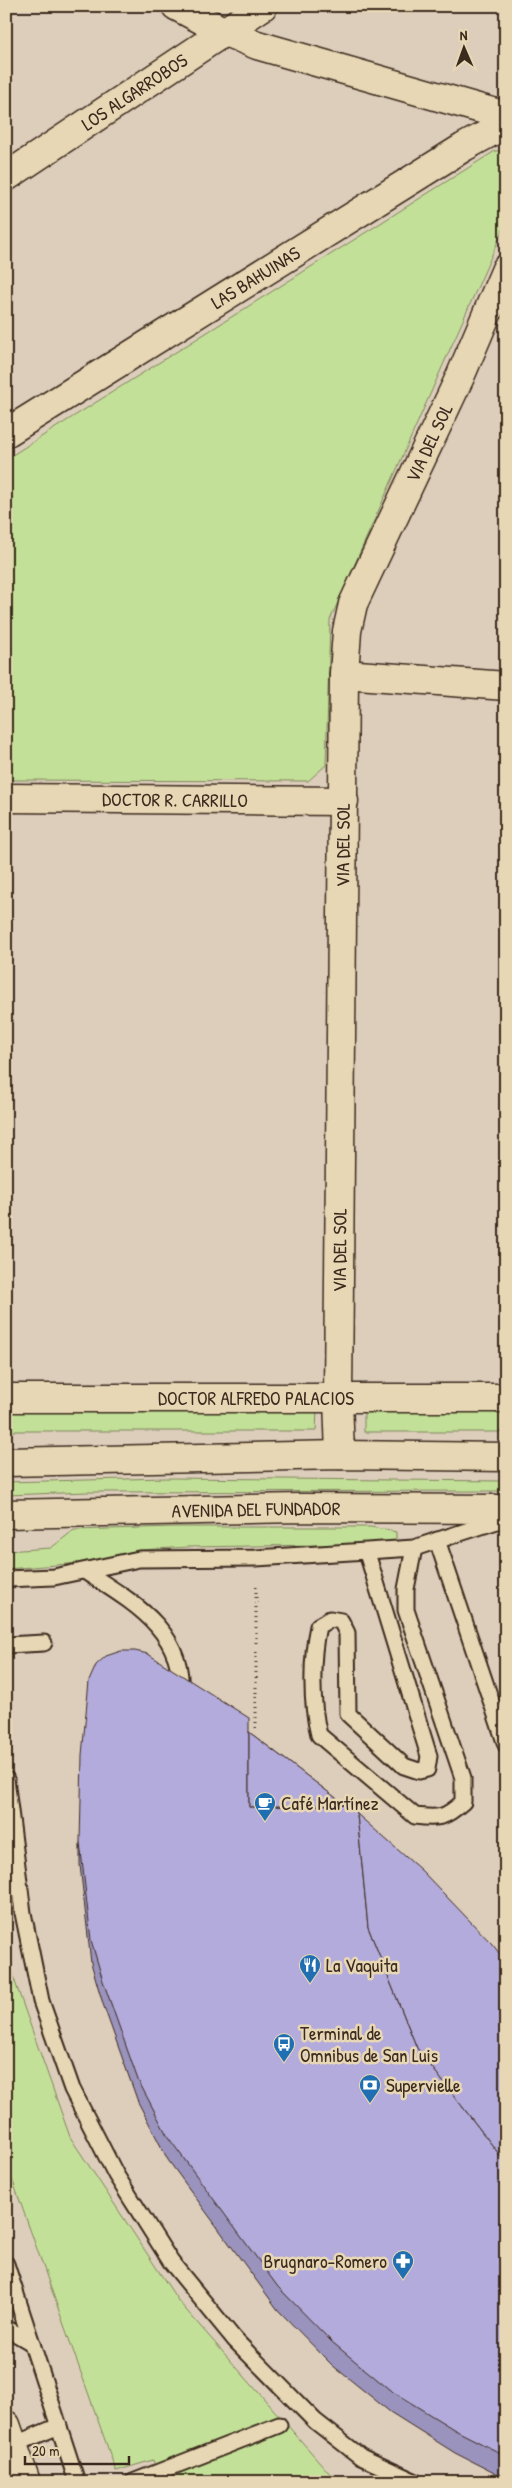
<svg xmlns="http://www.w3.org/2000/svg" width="512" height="2488" font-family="'Patrick Hand',sans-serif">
	<rect width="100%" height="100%" fill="#ddcebc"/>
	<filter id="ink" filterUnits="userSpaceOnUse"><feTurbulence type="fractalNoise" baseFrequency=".02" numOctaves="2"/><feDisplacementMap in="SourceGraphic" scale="10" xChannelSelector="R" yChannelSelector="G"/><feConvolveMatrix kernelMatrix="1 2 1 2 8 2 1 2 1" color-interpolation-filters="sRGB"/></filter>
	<g filter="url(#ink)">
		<g fill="#c3e098" stroke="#7f855b">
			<polygon points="495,151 506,151 506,223 330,620 326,765 308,781 6,780 6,459"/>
			<polygon points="317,1409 316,1431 6,1431 6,1410"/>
			<rect x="364" y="1411" width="142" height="21"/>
			<polygon points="166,1478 506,1481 506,1491 88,1492 6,1495 6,1482"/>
			<polygon points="175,1527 371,1527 396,1532 396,1541 385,1544 188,1547 140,1550 81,1563 6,1569 6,1551 51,1548 74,1530"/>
			<polygon points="6,1915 14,1979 70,2137 179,2302 331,2475 346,2482 160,2482 153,2460 116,2471 6,2162"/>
		</g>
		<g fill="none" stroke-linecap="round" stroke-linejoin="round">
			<g stroke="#3b2a1e" stroke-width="19">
				<g id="service">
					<polyline points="437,1540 506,1745"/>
					<path d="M367,1553L429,1756L427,1769L419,1771L404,1766L348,1714L347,1633L341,1621L330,1619L318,1626C311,1658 311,1704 319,1735L415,1816C440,1819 445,1818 463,1802V1778L406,1610V1589L414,1548"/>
					<path d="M86,1572C132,1602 186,1631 180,1695"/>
					<polyline points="6,1579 54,1577 139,1559 256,1558 414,1548 506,1518"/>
					<polyline points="6,1645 44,1643"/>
					<polyline points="6,1779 23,1913 41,2001 72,2089 116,2175 171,2262 235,2340 315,2421 361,2457 416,2482"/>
					<polyline points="6,2264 77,2482"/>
					<polyline points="6,2328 32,2343"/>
					<polyline points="13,2445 59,2426"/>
					<polyline points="133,2482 279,2425"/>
				</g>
			</g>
			<g stroke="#3b2a1e" stroke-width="31">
				<g id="minor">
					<polyline points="176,6 223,31 257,45 506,116"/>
					<path id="s1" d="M6,177L263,6"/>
					<path id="s2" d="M6,433L464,147L506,124"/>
					<polyline points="344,674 506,686"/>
					<path id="s3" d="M6,798L344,801"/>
					<path id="s4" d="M6,1398H506"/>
					<path id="s5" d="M340,1455L338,1399L344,674L347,631L353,604L460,377L506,269"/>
					<polyline points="6,2425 26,2482"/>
				</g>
			</g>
			<g stroke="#3b2a1e" stroke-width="31">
				<g id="secondary">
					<polyline points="6,1462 340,1455 506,1457"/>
					<path id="s6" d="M6,1514L301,1508L506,1509"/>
				</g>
			</g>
			<polyline stroke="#3b2a1e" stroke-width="3" stroke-dasharray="1 4" stroke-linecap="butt" points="256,1728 256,1584"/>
			<use href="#service" stroke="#e8d7b4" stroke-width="15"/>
			<use href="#minor" stroke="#e8d7b4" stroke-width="28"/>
			<use href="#secondary" stroke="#e8d7b4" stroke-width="28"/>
		</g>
		<polygon fill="#9a93bd" stroke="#3b2a1e" points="249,1732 357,1814 506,1962 506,2479 455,2453 390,2412 332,2365 278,2310 168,2160 138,2102 103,2004 91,1963 80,1865 80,1842"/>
		<g fill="#b3abdc" stroke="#3b2a1e">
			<polygon points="121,1651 135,1651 148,1654 249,1718 249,1807 356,1804 368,1927 417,2048 506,2163 506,2456 455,2430 390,2390 332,2342 278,2287 168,2137 138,2080 103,1981 91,1940 80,1842 82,1755 89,1681 96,1665 106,1656"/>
			<polygon points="249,1732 344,1804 249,1807"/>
			<polygon points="357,1814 422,1871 493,1945 506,1962 506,2163 417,2048 368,1927"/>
		</g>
	</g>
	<defs>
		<g id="cafe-pin" transform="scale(1.125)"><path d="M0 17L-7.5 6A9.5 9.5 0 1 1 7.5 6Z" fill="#1f6fb2" stroke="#e8d7b4"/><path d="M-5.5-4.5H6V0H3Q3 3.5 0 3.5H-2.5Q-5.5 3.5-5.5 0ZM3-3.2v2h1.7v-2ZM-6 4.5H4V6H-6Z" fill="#fff"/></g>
		<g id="restaurant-pin" transform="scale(1.125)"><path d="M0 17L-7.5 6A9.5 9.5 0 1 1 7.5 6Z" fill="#1f6fb2" stroke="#e8d7b4"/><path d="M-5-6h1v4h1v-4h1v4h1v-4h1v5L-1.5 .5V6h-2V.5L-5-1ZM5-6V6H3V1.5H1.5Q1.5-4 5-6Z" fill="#fff"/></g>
		<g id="bus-pin" transform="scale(1.125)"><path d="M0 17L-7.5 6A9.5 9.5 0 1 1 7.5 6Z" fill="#1f6fb2" stroke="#e8d7b4"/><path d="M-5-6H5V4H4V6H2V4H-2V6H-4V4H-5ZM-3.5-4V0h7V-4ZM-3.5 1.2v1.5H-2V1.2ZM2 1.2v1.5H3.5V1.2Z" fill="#fff"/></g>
		<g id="bank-pin" transform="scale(1.125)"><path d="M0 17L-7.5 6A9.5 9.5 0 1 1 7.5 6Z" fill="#1f6fb2" stroke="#e8d7b4"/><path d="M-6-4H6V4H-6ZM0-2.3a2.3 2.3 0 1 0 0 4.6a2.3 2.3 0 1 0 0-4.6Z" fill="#fff"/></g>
		<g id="pharmacy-pin" transform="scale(1.125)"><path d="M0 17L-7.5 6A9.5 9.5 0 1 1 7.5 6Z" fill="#1f6fb2" stroke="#e8d7b4"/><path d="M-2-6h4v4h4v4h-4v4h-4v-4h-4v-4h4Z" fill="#fff"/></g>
	</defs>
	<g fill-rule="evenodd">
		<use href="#cafe-pin" x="265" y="1803"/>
		<use href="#restaurant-pin" x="310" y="1965"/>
		<use href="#bus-pin" x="284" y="2044"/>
		<use href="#bank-pin" x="370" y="2085"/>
		<use href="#pharmacy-pin" x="403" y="2261"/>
	</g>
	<g text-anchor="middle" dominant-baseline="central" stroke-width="5" stroke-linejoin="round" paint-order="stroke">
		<g font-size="19" fill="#3b2a1e" stroke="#e8d7b4">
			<text stroke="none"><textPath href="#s1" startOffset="154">LOS ALGARROBOS</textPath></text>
			<text stroke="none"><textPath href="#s2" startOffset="294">LAS BAHUINAS</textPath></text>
			<text stroke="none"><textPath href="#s5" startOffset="1030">VIA DEL SOL</textPath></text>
			<text stroke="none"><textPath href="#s3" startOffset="169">DOCTOR R. CARRILLO</textPath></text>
			<text stroke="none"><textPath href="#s5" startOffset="610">VIA DEL SOL</textPath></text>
			<text stroke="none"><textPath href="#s5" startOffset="205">VIA DEL SOL</textPath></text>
			<text stroke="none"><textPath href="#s4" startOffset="250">DOCTOR ALFREDO PALACIOS</textPath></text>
			<text stroke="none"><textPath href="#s6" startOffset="250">AVENIDA DEL FUNDADOR</textPath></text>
		</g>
		<g font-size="19" fill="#3b2a1e" stroke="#e8d7b4" text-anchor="start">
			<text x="281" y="1803">Café Martínez</text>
			<text x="326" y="1965">La Vaquita</text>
			<text x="300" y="2033">Terminal de<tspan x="300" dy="22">Omnibus de San Luis</tspan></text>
			<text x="386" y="2085">Supervielle</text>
			<text x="387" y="2261" text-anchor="end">Brugnaro-Romero</text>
		</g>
	</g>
	<rect width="512" height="2488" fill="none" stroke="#e8d7b4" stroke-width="25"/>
	<rect x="12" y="12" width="487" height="2463" fill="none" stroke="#3b2a1e" stroke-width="2" filter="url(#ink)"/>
	<g transform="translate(464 48) rotate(358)" stroke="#e8d7b4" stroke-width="4" paint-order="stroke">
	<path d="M0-4L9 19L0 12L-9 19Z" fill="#3b2a1e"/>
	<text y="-8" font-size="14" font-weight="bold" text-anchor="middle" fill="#3b2a1e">N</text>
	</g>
	<path d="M25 2456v8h104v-8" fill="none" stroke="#3b2a1e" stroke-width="2.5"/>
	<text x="32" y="2456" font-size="15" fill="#3b2a1e" stroke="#e8d7b4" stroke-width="4" paint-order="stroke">20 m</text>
</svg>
